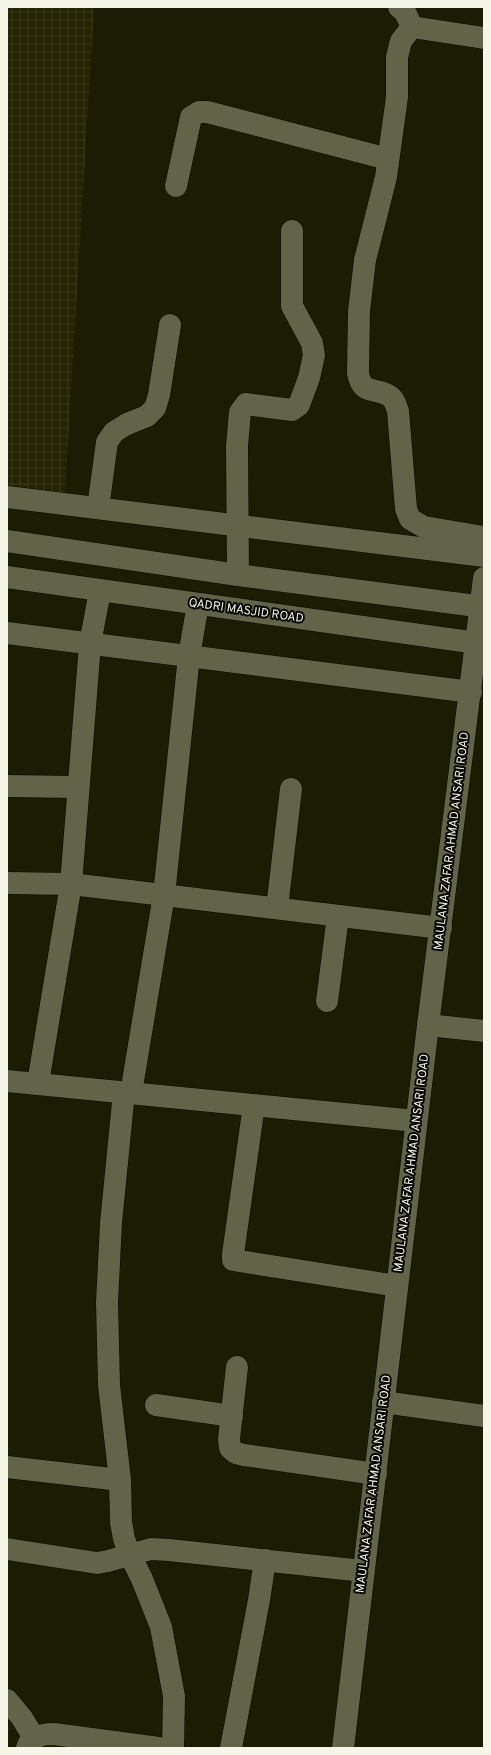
<svg xmlns="http://www.w3.org/2000/svg" width="491" height="1755" font-family="Overpass,sans-serif">
	<defs>
		<pattern id="industrial-grid" width="8" height="8" patternUnits="userSpaceOnUse"><rect width="8" height="8" fill="#242404"/><path d="M0 4h8M4 0v8" fill="none" stroke="#3a3a1c"/></pattern>
	</defs>
	<rect width="100%" height="100%" fill="#1c1c05"/>
	<polygon fill="url(#industrial-grid)" points="7,7 94,7 64,508 7,499"/>
	<g fill="none" stroke-linecap="round" stroke-linejoin="round">
		<g stroke="#070700" stroke-width="23">
			<g id="minor">
				<polyline points="399,7 405,12 412,27"/>
				<path d="M484,38L412,27L401,41L397,57V97L386,177L365,260L359,311L358,373C362,395 373,387 388,395C394,398 396,405 398,411L406,509L410,519L424,527L484,537"/>
				<polyline points="176,186 191,117 199,112 207,112 388,159"/>
				<polyline points="7,497 484,556"/>
				<polyline points="98,508 107,442 114,432 127,424 147,416 155,408 159,395 170,325"/>
				<polyline points="7,541 238,575 484,607"/>
				<polyline points="238,575 237,446 240,412 246,404 292,410 299,405 309,378 314,355 312,343 292,306 292,231"/>
				<polyline points="7,577 484,644"/>
				<polyline points="7,633 471,692"/>
				<polyline points="7,786 77,787"/>
				<polyline points="7,883 71,884 441,928"/>
				<polyline points="277,908 291,789"/>
				<polyline points="327,1001 338,916"/>
				<polyline points="428,1025 484,1031"/>
				<polyline points="7,1081 416,1121"/>
				<polyline points="38,1083 71,884 90,644 100,591"/>
				<polyline points="124,1092 111,1223 107,1302 109,1385 120,1480 121,1522 124,1539 130,1555 142,1579 161,1627 174,1696 173,1748"/>
				<polyline points="131,1093 164,895 189,656 198,604"/>
				<polyline points="254,1105 233,1254 233,1260 397,1286"/>
				<polyline points="237,1367 229,1439 230,1448 236,1453 244,1455 376,1474"/>
				<polyline points="383,1402 484,1416"/>
				<polyline points="156,1405 232,1416"/>
				<polyline points="7,1467 120,1480"/>
				<polyline points="7,1549 97,1563 108,1561 151,1549 169,1550 363,1571"/>
				<polyline points="7,1700 22,1718 34,1738"/>
				<path d="M27,1748C30,1736 43,1734 54,1734L159,1748"/>
				<polyline points="231,1748 259,1600 265,1560"/>
				<polyline points="343,1748 428,1025 484,578"/>
			</g>
		</g>
		<use href="#minor" stroke="#626349" stroke-width="22"/>
	</g>
	<g text-anchor="middle" dominant-baseline="central" stroke-width="4" stroke-linejoin="round" paint-order="stroke">
		<g font-size="12" fill="#f5f6e7" stroke="#060601">
			<text transform="translate(246 611) rotate(8)">QADRI MASJID ROAD</text>
			<text transform="translate(452 841) rotate(-83)">MAULANA ZAFAR AHMAD ANSARI ROAD</text>
			<text transform="translate(412 1163) rotate(-83)">MAULANA ZAFAR AHMAD ANSARI ROAD</text>
			<text transform="translate(374 1484) rotate(-83)">MAULANA ZAFAR AHMAD ANSARI ROAD</text>
		</g>
	</g>
	<rect width="491" height="1755" fill="none" stroke="#f5f6e7" stroke-width="16"/>
</svg>
